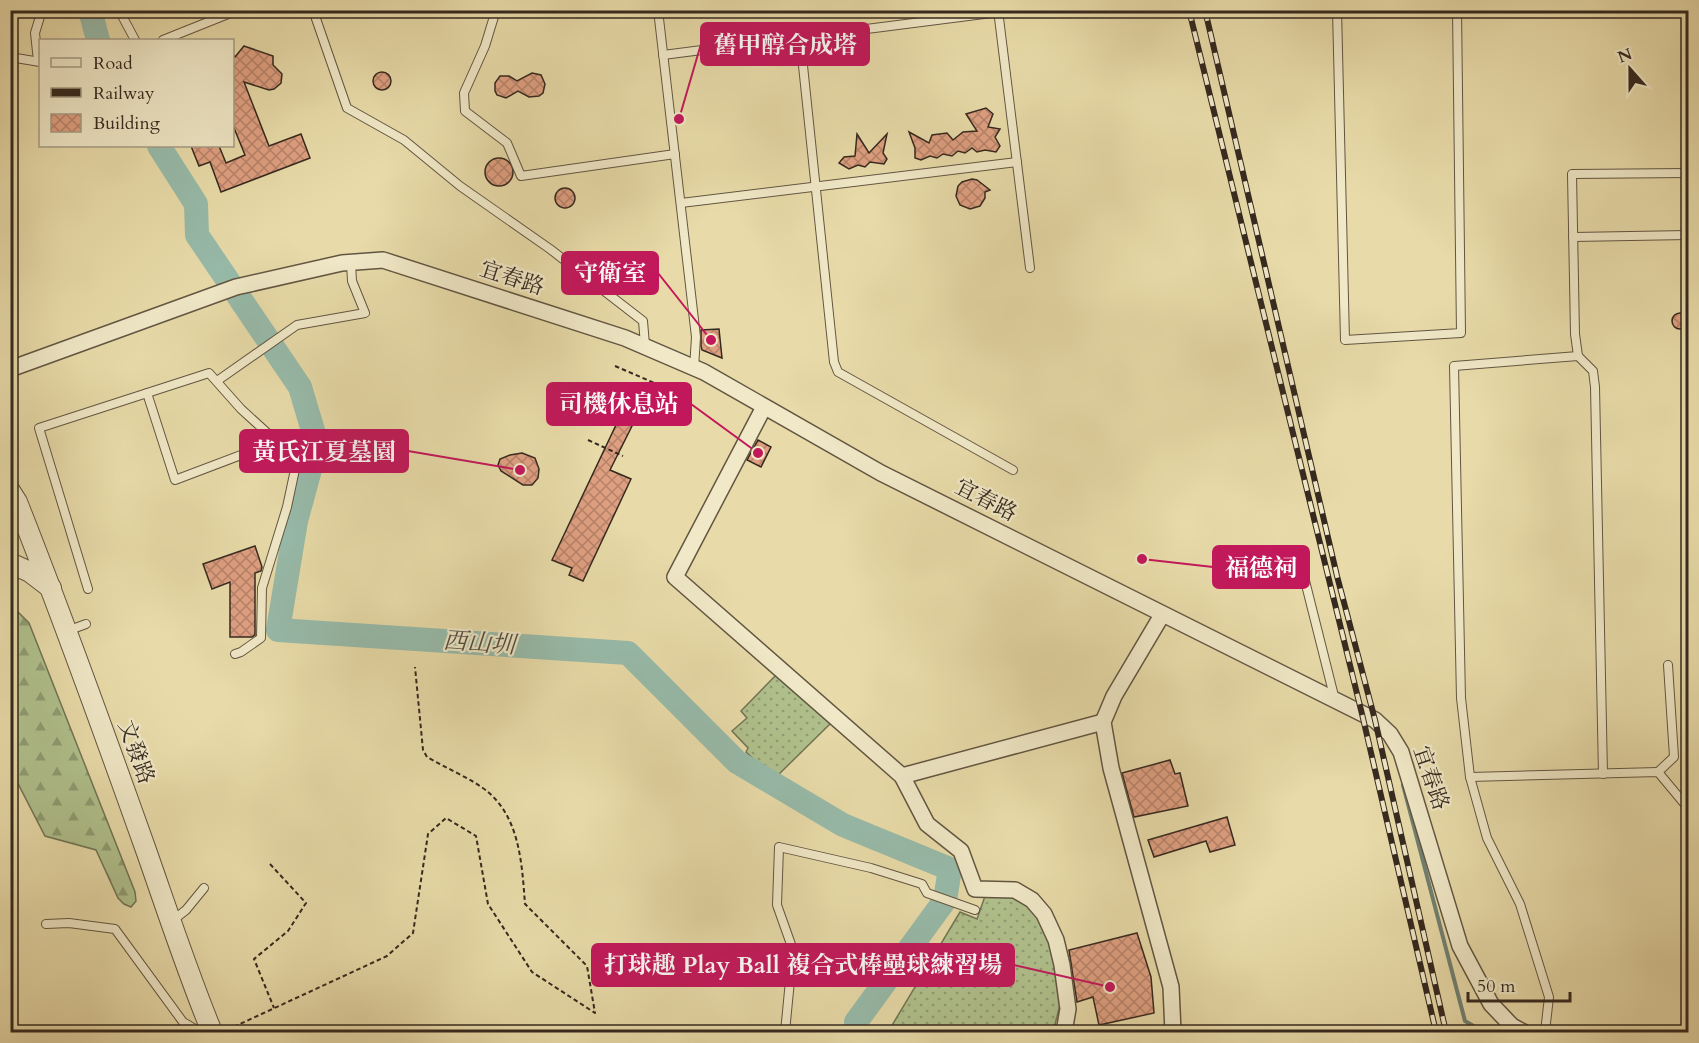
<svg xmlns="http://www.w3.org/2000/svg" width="1699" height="1043" font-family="Cardo,'Noto Serif TC',serif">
	<defs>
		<pattern id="grass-dots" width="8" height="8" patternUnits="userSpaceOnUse" patternTransform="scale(1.5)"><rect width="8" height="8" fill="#b0c18d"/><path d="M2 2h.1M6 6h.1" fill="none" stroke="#909d73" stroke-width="1.8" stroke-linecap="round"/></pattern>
		<pattern id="forest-firs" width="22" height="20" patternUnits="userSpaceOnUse" patternTransform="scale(1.5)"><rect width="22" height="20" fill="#b0c18d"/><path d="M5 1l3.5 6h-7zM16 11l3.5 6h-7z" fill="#909d73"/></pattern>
		<pattern id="building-cross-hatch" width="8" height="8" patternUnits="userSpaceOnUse" patternTransform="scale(1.5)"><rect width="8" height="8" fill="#dfa081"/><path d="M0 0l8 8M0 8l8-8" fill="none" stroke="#b68269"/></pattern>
	</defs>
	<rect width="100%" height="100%" fill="#e8dba9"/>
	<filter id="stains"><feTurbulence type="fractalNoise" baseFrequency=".00333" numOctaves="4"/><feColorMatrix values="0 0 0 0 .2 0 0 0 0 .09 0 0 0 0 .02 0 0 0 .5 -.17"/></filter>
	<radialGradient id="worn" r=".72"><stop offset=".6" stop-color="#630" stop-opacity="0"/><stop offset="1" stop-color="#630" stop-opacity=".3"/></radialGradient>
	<g fill="url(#grass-dots)" stroke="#727556" stroke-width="1.5">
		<polygon points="778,673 832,722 774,779 746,752 748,748 732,731 747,718 741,711"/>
		<polygon points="985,896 1020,897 1032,906 1056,954 1061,1001 1053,1032 888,1032 960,912 977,919"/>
	</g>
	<polygon fill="url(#forest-firs)" stroke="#727556" stroke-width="1.5" points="11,605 29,623 135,892 136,901 131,907 124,904 118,898 96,850 45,836 11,770"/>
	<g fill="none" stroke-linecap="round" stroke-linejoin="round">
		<polyline stroke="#708172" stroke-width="4" points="1403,785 1465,1021 1482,1031"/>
		<g stroke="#97bbaa" stroke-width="24">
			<polyline points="90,10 98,40"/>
			<polyline points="159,146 196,204 197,235 300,387 317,444 296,521 278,630 628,653 737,762 843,825 950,869 945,900 856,1022 856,1032"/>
		</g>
	</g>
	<g fill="url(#building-cross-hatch)" stroke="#35291f" stroke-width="1.5">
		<polygon points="244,46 273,56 273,65 282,74 281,83 274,89 269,90 244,82 269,146 301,134 310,158 221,192 210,162 199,166 191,146 219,146 226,163 245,155 232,123 232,53 235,57"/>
		<circle cx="382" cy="81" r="9"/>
		<polygon points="532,73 541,75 545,84 543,93 539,96 529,97 518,91 506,98 497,95 495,91 495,83 500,76 509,76 517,81"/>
		<polygon points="986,108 993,114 988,127 1000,129 995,137 1000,146 996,152 985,150 977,152 972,148 965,153 958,151 952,156 943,154 937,158 930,156 921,160 915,158 915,148 909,132 929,143 932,135 947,133 953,140 963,132 977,131 966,114"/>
		<polygon points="857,134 869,153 887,134 883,153 887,159 884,164 870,162 865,167 858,165 849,169 839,163 844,157 855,156"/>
		<circle cx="499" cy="172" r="14"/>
		<polygon points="972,179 977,180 990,190 985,192 985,198 980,206 970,209 960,205 956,196 958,186 962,182"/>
		<circle cx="565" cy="198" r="10"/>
		<circle cx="1680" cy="321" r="8"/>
		<polygon points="719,329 722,358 702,350 701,346 701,330"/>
		<polygon points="634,387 648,394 610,470 631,479 583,581 569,575 572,568 552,560"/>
		<polygon points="758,440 771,447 761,467 747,460"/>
		<polygon points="522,453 535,458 539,469 538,478 532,485 523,485 501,471 498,465 500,459 510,455"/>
		<polygon points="255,546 262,567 261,571 255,573 255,635 252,637 230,637 230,582 212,589 203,564"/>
		<polygon points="1170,760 1175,774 1180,773 1188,806 1134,817 1122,773"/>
		<polygon points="1227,817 1235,845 1210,852 1206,841 1154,857 1148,840"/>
		<polygon points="1137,933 1151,977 1154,1013 1099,1025 1093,997 1077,1002 1069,950"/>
	</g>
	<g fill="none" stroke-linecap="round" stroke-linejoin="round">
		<g stroke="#625642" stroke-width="10">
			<g id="service">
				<polyline points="119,10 135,40"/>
				<polyline points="313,10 347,108 404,140 460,186 550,249 643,321 645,345"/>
				<polyline points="496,10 485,46 464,93 465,111 507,143 521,176 675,154"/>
				<polyline points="658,10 696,337 694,368"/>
				<polyline points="998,10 1030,268"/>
				<polyline points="1337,10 1345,340 1461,333 1457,10"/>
				<polyline points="800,37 834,362 838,372 1013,470"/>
				<polyline points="163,40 238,10"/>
				<polyline points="663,55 1015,10"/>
				<polyline points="10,57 40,62"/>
				<polyline points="38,61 35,33 42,10"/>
				<polyline points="681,203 1017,162"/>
				<polyline points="1573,237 1688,235"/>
				<polyline points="217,381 297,325 365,313 352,281 351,263"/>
				<polyline points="147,393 175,480 278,441"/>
				<polyline points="1298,553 1335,700"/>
				<polyline points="88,589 39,428 209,373 241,409 297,460 287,507 262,588 261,638 241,652 235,654"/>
				<polyline points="67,631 86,624"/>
				<polyline points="1658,772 1674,757 1668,665"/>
				<polyline points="1603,774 1595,387 1593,371 1578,356 1575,334 1572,174 1688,173"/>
				<polyline points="1470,777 1658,772 1688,808"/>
				<polyline points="172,921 186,910 204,888"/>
				<polyline points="46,924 69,923 115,929 183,1022 200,1032"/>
				<polyline points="785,1032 793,950 777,905 779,847 871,868 922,884 927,893 975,910"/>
				<polyline points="1545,1032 1549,997 1520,904 1487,838 1470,777 1461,698 1454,366 1578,356"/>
			</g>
		</g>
		<g stroke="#625642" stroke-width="18">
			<g id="minor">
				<polyline points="10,369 236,287 342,263 383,260 625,338 704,372 881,473 1375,720 1390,734 1401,752 1460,946 1491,1004 1512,1026 1523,1032"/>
				<polyline points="764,407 675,577 902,776 927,824 961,851 975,889 1015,890 1032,900 1044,914 1056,940 1062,965 1068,1009 1064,1032 1059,1032"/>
				<polyline points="1162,615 1114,696 1103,722 1111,768 1171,987 1173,1032"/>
				<polyline points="902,776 1103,722"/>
			</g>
		</g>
		<g stroke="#625642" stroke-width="22">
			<g id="tertiary">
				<path d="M10,491L17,502C63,618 105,735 147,853C168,913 188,974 212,1032"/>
				<polyline points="10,563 30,572 51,588"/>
			</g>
		</g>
		<g stroke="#35291f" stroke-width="2" stroke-dasharray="4.5 3" stroke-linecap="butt">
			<polyline points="615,366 659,385"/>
			<polyline points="588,440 623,456"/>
			<polyline points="270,864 306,903 288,931 254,959 274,1008"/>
			<path d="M227,1030L387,956L413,933L428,834L446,818L476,836L488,904L532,972L595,1013L587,966L525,904C522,865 520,819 488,792C474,780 444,767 427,757L423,750L415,667"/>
		</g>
		<use href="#service" stroke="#f0e8c7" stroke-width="8"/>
		<use href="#minor" stroke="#f0e8c7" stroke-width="15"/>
		<use href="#tertiary" stroke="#f0e8c7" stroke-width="20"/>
		<g stroke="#35291f" stroke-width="6">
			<g id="rail">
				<polyline points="1189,10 1362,714 1436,1032"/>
				<polyline points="1205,10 1337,576 1375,720 1446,1032"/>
			</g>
		</g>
		<use href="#rail" stroke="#f0e8c7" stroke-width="4" stroke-dasharray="11" stroke-linecap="butt"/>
	</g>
	<g text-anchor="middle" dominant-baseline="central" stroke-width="4.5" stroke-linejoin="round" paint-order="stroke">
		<g font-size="22" fill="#35291f" stroke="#f0e8c7">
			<text transform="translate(512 278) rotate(18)">宜春路</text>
			<text transform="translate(986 500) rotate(27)">宜春路</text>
			<text transform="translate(136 752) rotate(70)">文發路</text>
			<text transform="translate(1431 778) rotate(71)">宜春路</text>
		</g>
		<g font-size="24" font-style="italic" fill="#4e4e42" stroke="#f0e8c7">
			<text transform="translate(479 643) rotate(4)">西山圳</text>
		</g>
	</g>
	<path fill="none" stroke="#c2185b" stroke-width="2" d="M679 119L701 44M711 340L658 273M758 453L691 404M520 470L408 451M1142 559L1213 567M1110 987L1014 965"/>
	<g fill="#c2185b" stroke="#f0e8c7" stroke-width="2">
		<circle cx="679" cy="119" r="6"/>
		<circle cx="711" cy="340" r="6"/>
		<circle cx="758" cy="453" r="6"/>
		<circle cx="520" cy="470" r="6"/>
		<circle cx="1142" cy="559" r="6"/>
		<circle cx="1110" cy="987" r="6"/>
	</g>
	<g fill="#c2185b" stroke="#c2185b" stroke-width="2">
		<rect x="701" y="23" width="168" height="42" rx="6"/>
		<rect x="562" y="252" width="96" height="42" rx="6"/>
		<rect x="547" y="383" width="144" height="42" rx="6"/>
		<rect x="240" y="430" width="168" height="42" rx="6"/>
		<rect x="1213" y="546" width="96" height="42" rx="6"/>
		<rect x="592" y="944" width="422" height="42" rx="6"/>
	</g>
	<g font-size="24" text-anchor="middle" font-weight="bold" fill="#fff">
		<text x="785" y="53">舊甲醇合成塔</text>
		<text x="610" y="281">守衛室</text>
		<text x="619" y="412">司機休息站</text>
		<text x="324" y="460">黃氏江夏墓園</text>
		<text x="1261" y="576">福德祠</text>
		<text x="803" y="973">打球趣 Play Ball 複合式棒壘球練習場</text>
	</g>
	<rect width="1699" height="1043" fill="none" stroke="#e8dba9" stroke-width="36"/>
	<rect x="12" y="12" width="1675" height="1019" fill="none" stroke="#35291f" stroke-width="3"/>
	<rect x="18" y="18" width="1663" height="1007" fill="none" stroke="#35291f" stroke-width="1.5"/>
	<rect x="39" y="39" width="195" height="108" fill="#f0e8c7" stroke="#a59c84" stroke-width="1.5"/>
	<rect x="51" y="58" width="30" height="9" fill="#f0e8c7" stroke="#a59c84" stroke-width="1.5"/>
	<text x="93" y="69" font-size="18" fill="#35291f">Road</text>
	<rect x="51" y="88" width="30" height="9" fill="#35291f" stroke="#a59c84" stroke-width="1.5"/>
	<text x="93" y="99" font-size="18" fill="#35291f">Railway</text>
	<rect x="51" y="114" width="30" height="18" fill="url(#building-cross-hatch)" stroke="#a59c84" stroke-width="1.5"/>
	<text x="93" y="129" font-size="18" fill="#35291f">Building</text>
	<g transform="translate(1630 69) rotate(339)" stroke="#f0e8c7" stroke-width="4.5" paint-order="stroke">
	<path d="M0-4.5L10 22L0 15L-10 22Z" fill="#35291f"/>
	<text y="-9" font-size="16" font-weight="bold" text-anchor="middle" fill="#35291f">N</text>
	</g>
	<path d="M1468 992v9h102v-9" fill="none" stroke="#35291f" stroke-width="3"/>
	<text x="1477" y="992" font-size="18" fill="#35291f" stroke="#f0e8c7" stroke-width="4.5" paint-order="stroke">50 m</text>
	<rect width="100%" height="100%" filter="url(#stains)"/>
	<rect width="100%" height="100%" fill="url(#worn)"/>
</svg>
